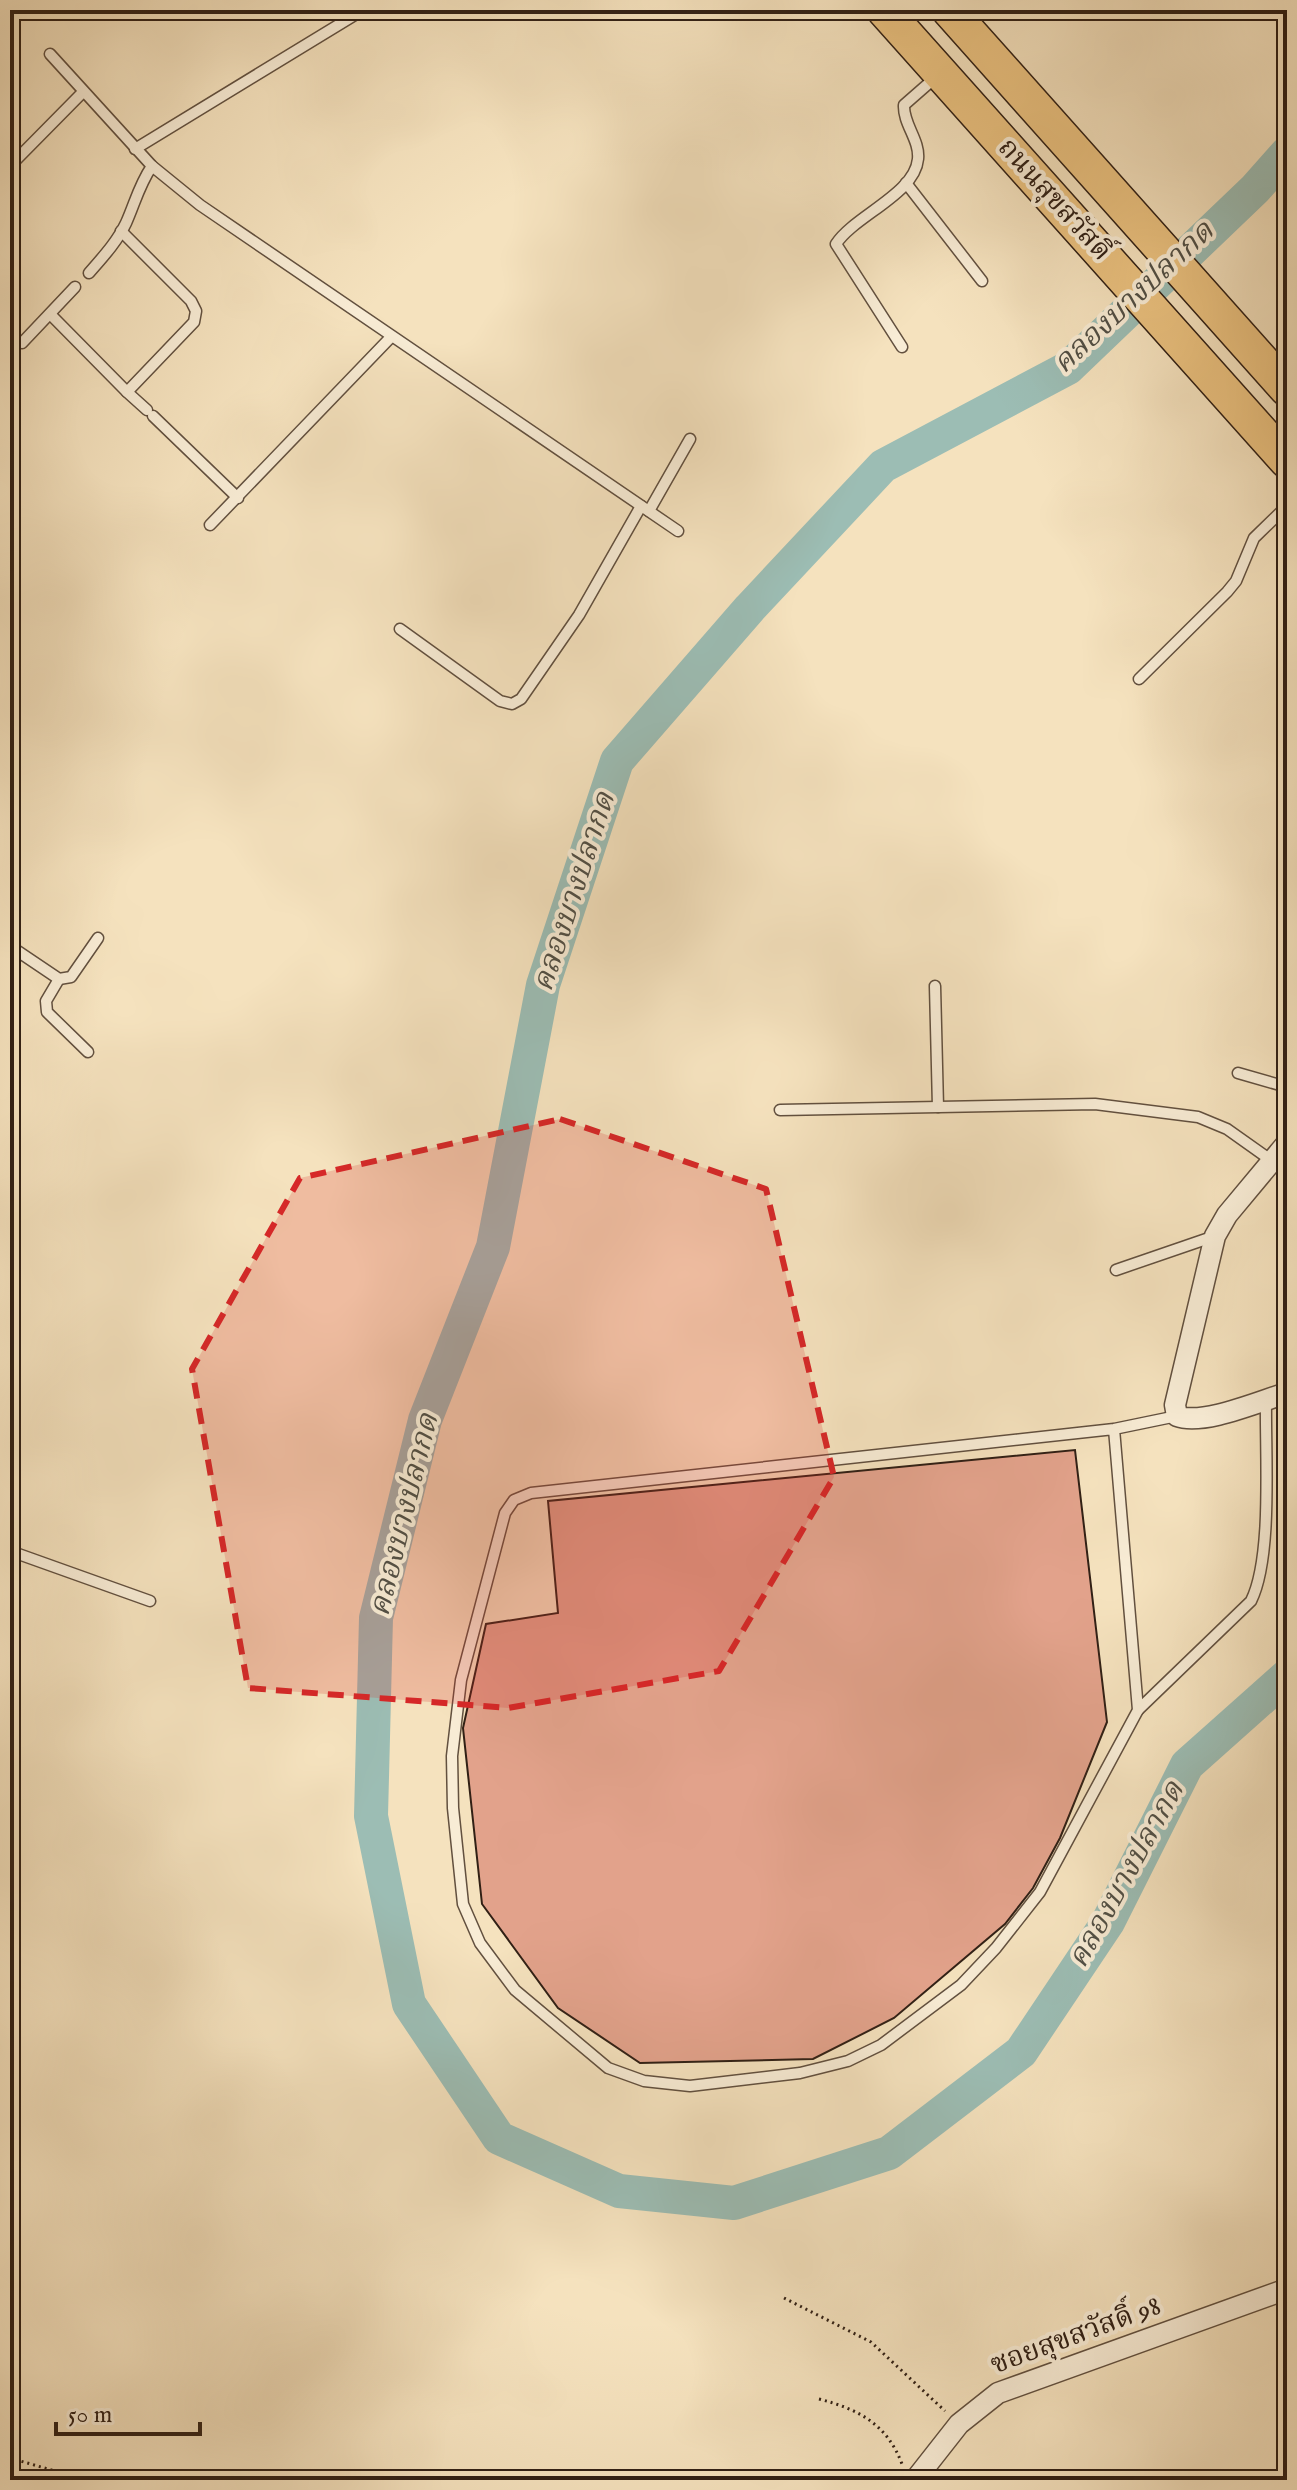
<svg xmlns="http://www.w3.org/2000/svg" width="1297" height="2490" font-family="'IM FELL English','Noto Serif Thai',serif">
	<rect width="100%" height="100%" fill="#f5e2be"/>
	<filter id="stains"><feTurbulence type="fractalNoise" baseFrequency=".0025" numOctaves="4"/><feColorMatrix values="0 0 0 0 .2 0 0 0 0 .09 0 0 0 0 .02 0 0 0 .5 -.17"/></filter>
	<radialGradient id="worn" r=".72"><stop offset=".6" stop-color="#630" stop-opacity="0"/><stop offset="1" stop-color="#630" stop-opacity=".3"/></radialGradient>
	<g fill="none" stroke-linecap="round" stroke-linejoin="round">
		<polyline stroke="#9cbdb4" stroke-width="34" points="1287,153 1255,189 1068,368 883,466 750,608 617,761 543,985 493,1247 425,1420 376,1618 371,1816 409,2004 499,2138 619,2191 734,2203 889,2153 1021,2052 1108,1922 1187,1765 1287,1676"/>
	</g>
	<polygon fill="#e2a28b" stroke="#312015" stroke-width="2" points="1075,1450 1107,1722 1060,1838 1033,1888 1005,1924 894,2018 813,2059 640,2063 558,2008 482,1904 463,1728 486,1624 558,1613 548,1501"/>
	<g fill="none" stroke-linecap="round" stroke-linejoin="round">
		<g stroke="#62503f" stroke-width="13">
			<g id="lane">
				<polyline points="50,54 152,166 200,205 678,531"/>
				<polyline points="135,149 363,10"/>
				<polyline points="10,166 83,92"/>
				<polyline points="906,183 982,281"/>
				<path d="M89,273C102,258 117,242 126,223C135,203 139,185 152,166"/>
				<polyline points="50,314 127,392 194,322 196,311 191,301 121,231"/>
				<polyline points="22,343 75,287"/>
				<path d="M902,347L836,244C854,216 915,194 918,159C920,140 903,124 904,105L936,77"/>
				<polyline points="10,354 11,353"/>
				<polyline points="127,392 147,410"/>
				<polyline points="153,416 238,498"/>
				<polyline points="649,511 690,439"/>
				<polyline points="210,525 391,337"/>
				<polyline points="400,629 500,701 512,704 521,699 579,615 641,506"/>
				<polyline points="1139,679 1227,592 1236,581 1254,538 1287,506"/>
				<polyline points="10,946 59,979 71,977 98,938"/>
				<polyline points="59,979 46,1001 47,1012 88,1052"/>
				<polyline points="935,986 938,1107"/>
				<polyline points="1238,1073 1287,1087"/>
				<polyline points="780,1110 1095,1104 1198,1117 1227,1129 1272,1161"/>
				<polyline points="1116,1270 1215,1236"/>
				<polyline points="1114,1429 1138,1710 1040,1892 996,1948 961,1985 881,2045 848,2061 800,2073 690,2086 644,2081 608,2068 515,1990 480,1943 463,1904 453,1808 452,1756 461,1680 505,1513 514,1500 531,1493 1114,1429 1177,1416"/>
				<polyline points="10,1551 150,1601"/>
				<path d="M1138,1710L1251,1601C1273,1557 1265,1452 1266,1400"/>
			</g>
		</g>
		<g stroke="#62503f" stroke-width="23">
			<g id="street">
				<path d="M1287,1143L1227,1215L1215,1236L1175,1405L1177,1416C1203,1426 1260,1401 1287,1393"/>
				<polyline points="915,2480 959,2424 998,2393 1287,2289"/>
			</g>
		</g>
		<g stroke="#312015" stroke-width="37">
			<g id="primary">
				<polyline points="884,10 1287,461"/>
				<polyline points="949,10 1287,389"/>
			</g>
		</g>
		<g stroke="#312015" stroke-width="3" stroke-dasharray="2 4" stroke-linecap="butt">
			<polyline points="784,2298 871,2342 945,2411"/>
			<path d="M819,2399C858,2409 887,2424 902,2464"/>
			<polyline points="10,2458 86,2480"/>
		</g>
		<use href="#lane" stroke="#f8ecd5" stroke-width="10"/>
		<use href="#street" stroke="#f8ecd5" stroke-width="20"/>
		<use href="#primary" stroke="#eac17f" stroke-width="34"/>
	</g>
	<path fill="#d62828" fill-opacity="0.2" stroke="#d62828" stroke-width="6" stroke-dasharray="16 10" stroke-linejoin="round" d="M560,1119L766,1189L834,1477L719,1671L508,1708L248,1688L192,1369L300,1178Z"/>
	<g text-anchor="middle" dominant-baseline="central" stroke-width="8" stroke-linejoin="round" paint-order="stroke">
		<g font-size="28" fill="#312015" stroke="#f8ecd5">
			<text transform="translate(1054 200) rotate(48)">ถนนสุขสวัสดิ์</text>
			<text transform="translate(1076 2336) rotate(-20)">ซอยสุขสวัสดิ์ 98</text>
		</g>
		<g font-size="30" font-style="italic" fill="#514f45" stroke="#f8ecd5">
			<text transform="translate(1134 298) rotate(-43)">คลองบางปลากด</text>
			<text transform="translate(575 892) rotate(-72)">คลองบางปลากด</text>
			<text transform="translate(405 1515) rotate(-76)">คลองบางปลากด</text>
			<text transform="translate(1127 1875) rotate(-61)">คลองบางปลากด</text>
		</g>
	</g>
	<rect width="1297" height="2490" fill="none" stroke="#f5e2be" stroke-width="40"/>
	<rect x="12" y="12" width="1273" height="2466" fill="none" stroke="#312015" stroke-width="4"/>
	<rect x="20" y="20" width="1257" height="2450" fill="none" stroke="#312015" stroke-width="2"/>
	<path d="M56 2422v12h144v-12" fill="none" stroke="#312015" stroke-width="4"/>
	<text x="68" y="2422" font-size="24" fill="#312015" stroke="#f8ecd5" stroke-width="6" paint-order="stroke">50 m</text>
	<rect width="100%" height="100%" filter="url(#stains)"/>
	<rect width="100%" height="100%" fill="url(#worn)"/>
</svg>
